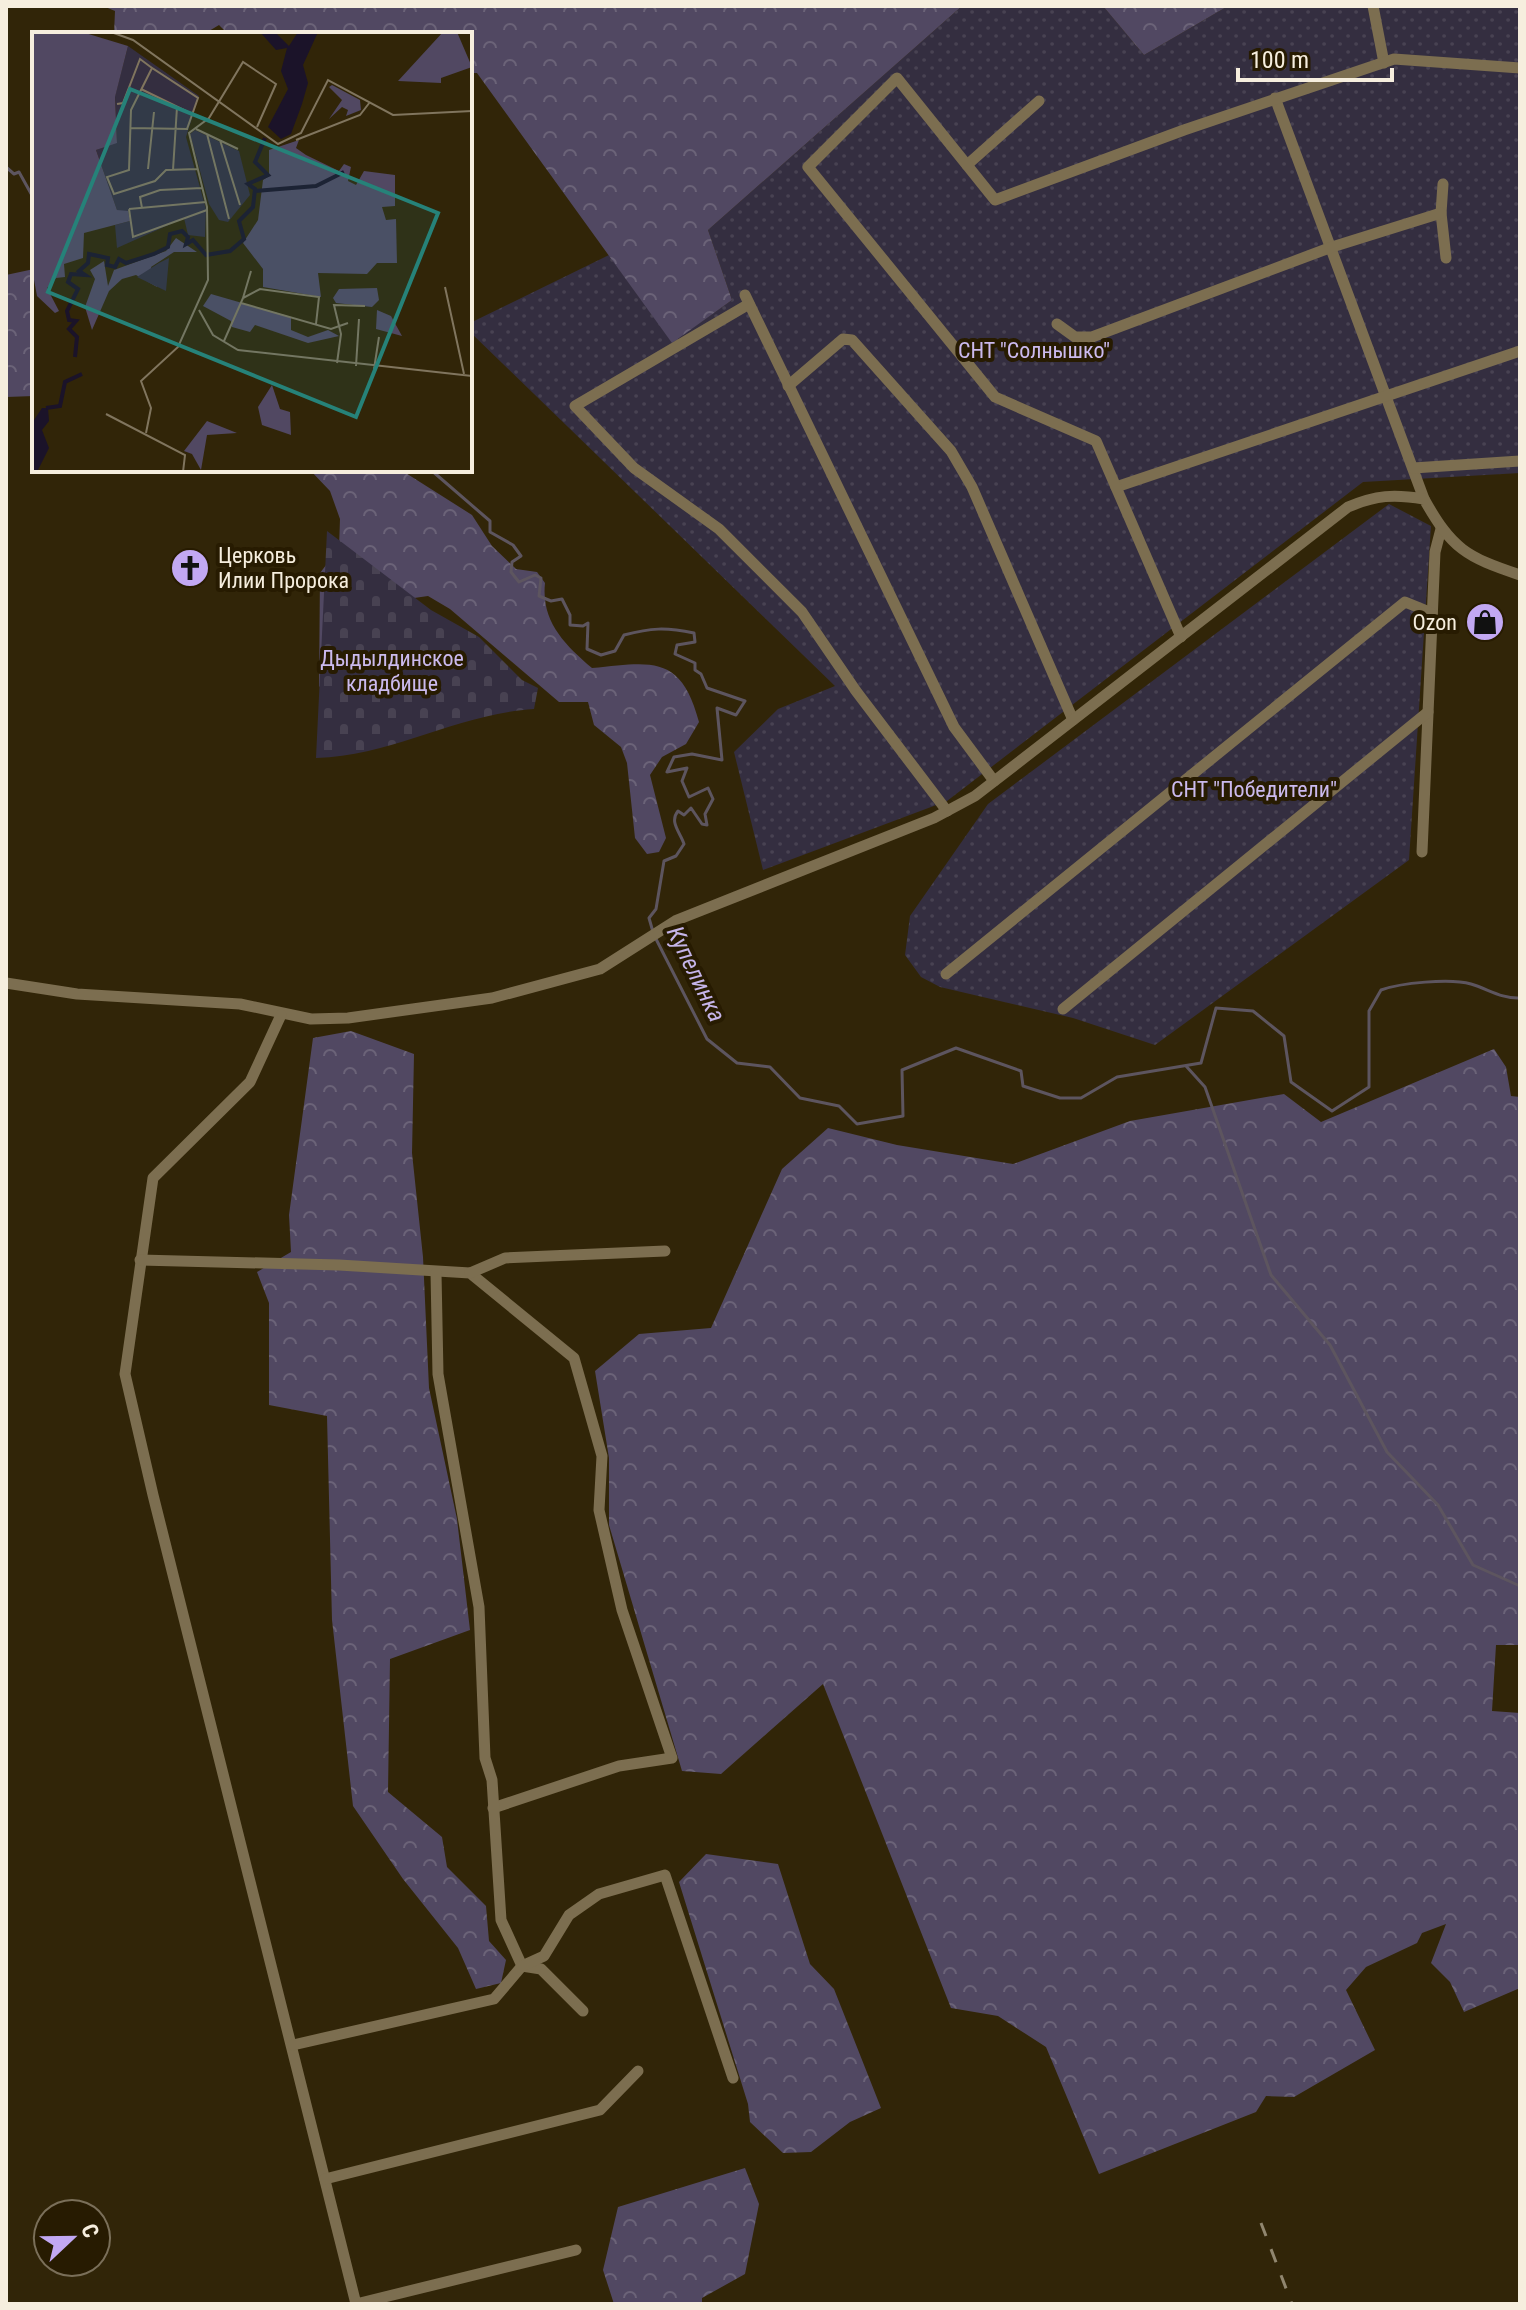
<svg xmlns="http://www.w3.org/2000/svg" width="1526" height="2310" font-family="'Roboto Condensed',sans-serif">
	<defs>
		<pattern id="grass-dots" width="8" height="8" patternUnits="userSpaceOnUse" patternTransform="scale(2)"><rect width="8" height="8" fill="#342e40"/><path d="M2 2h.1M6 6h.1" fill="none" stroke="#484252" stroke-width="1.8" stroke-linecap="round"/></pattern>
		<pattern id="forest-crowns" width="20" height="18" patternUnits="userSpaceOnUse" patternTransform="scale(2)"><rect width="20" height="18" fill="#514862"/><path d="M2 6a3 3 0 1 1 6 0M12 15a3 3 0 1 1 6 0" fill="none" stroke="#6b6378"/></pattern>
		<pattern id="cemetery-stones" width="16" height="16" patternUnits="userSpaceOnUse" patternTransform="scale(2)"><rect width="16" height="16" fill="#342e40"/><path d="M2 7V4a2 2 0 0 1 4 0v3zM10 15v-3a2 2 0 0 1 4 0v3z" fill="#484252"/></pattern>
	</defs>
	<rect width="100%" height="100%" fill="#312508"/>
	<g fill="url(#grass-dots)">
		<polygon points="962,6 1103,6 1144,55 1228,6 1520,6 1520,473 1363,482 947,801 763,870 734,752 778,709 835,686 470,332 470,323 609,255 672,342 732,300 708,230"/>
		<polygon points="1389,504 1431,526 1409,860 1155,1045 1073,1018 940,987 921,977 905,955 910,916 988,804"/>
	</g>
	<g fill="url(#forest-crowns)">
		<polygon points="103,6 962,6 708,230 732,300 672,343 477,73 470,73 470,34 228,34 219,25 204,34 114,34 115,11"/>
		<polygon points="1103,6 1228,6 1144,55"/>
		<polygon points="34,269 34,396 6,397 6,275"/>
		<path d="M310,470H401L472,515L492,546L516,569L537,572L545,583C541,621 564,644 592,668C652,662 681,654 699,722L686,744L662,757L650,775L666,838L659,852L647,854L635,838L627,763L621,747L594,725L588,702H559L450,609L428,596L414,598L319,687L320,573L339,548L340,519L330,491Z"/>
		<polygon points="351,1031 414,1054 412,1153 423,1257 429,1388 457,1519 470,1630 390,1659 388,1792 442,1837 447,1867 486,1906 489,1941 506,1960 501,1983 476,1989 458,1948 403,1879 353,1806 332,1620 327,1416 269,1405 269,1303 257,1272 291,1252 289,1215 313,1038"/>
		<polygon points="1494,1049 1506,1067 1511,1096 1520,1097 1520,1645 1496,1645 1492,1711 1520,1713 1520,1988 1464,2012 1450,1982 1431,1963 1446,1924 1422,1933 1417,1943 1366,1967 1346,1990 1375,2050 1294,2097 1266,2096 1256,2112 1099,2174 1046,2047 998,2016 951,2008 823,1684 721,1774 682,1771 609,1525 609,1458 595,1371 639,1334 711,1328 782,1169 828,1128 897,1145 1013,1164 1130,1121 1284,1094 1321,1122"/>
		<polygon points="706,1854 778,1864 810,1964 834,1989 881,2108 850,2122 811,2152 783,2153 750,2122 748,2104 679,1882"/>
		<polygon points="745,2168 759,2204 745,2274 702,2298 702,2304 614,2304 603,2270 618,2207"/>
	</g>
	<path fill="url(#cemetery-stones)" d="M327,531L431,610L479,637L522,680L538,688L534,709C456,714 396,755 316,758Z"/>
	<g fill="none" stroke-linecap="round" stroke-linejoin="round">
		<g stroke="#5d555f" stroke-width="3">
			<polyline points="6,167 14,174 19,172 34,199"/>
			<path d="M431,470L490,521V532L513,545L521,556L512,562L511,572L519,582L535,575L541,578L539,596L551,601L562,599L570,615V625L583,626L588,623L587,649L601,655L615,651L624,635C651,628 665,627 694,633L695,642L677,645L675,654L695,663V670L701,674L707,688L745,701L736,715L717,708L722,760L692,754L674,757L667,772L687,768L682,781L689,797L708,788L713,799L705,814L707,825L702,824L691,808L684,815L678,811C669,822 680,832 684,844L676,856L664,861L656,909L649,918L653,932"/>
			<path d="M656,939L707,1039L737,1063L770,1067L800,1098L839,1106L857,1124L903,1116L902,1070L956,1048L1021,1071L1023,1086L1060,1098H1081L1117,1077L1201,1063L1216,1008L1253,1011L1284,1036L1291,1082L1332,1111L1369,1087V1011L1381,990C1400,983 1450,978 1471,984C1488,989 1502,999 1520,998"/>
			<polyline points="1186,1066 1205,1087 1271,1275 1330,1345 1387,1452 1438,1505 1473,1565 1520,1586"/>
		</g>
		<g stroke="#7c6e50" stroke-width="11">
			<polyline points="1373,6 1384,63"/>
			<polyline points="1275,98 1424,499"/>
			<polyline points="967,165 1039,101"/>
			<polyline points="1443,184 1441,213 1446,258"/>
			<polyline points="745,295 954,727 994,781"/>
			<polyline points="749,304 575,406 634,468 719,529 802,612 856,691 947,811"/>
			<polyline points="1057,324 1075,337 1092,337 1332,247 1441,213"/>
			<polyline points="788,386 843,339 852,340 951,451 972,487 1073,720"/>
			<polyline points="1413,468 1520,461"/>
			<polyline points="1116,487 1520,351"/>
			<polyline points="1181,637 1096,441 995,397 808,167 897,78 995,200 1184,130 1394,59 1520,68"/>
			<polyline points="1422,852 1435,552 1441,529"/>
			<polyline points="946,974 1405,602 1432,613"/>
			<path d="M6,983L77,994L240,1004L311,1019L348,1018L492,998L600,969L677,920L934,818L975,796L1348,507C1376,495 1394,494 1424,499C1452,549 1466,557 1520,575"/>
			<polyline points="1063,1009 1428,712"/>
			<polyline points="281,1015 250,1082 153,1178 125,1374 153,1495 356,2304 576,2250"/>
			<polyline points="140,1260 339,1265 470,1273 574,1358 602,1456 599,1510 622,1610 672,1758 619,1766 493,1808"/>
			<polyline points="436,1273 438,1374 479,1607 485,1758 492,1780 501,1920 522,1966 541,1969 583,2011"/>
			<polyline points="470,1273 505,1258 665,1251"/>
			<polyline points="293,2045 494,1999 522,1966 544,1956 569,1915 599,1894 665,1875 733,2078"/>
			<polyline points="325,2179 600,2110 638,2071"/>
		</g>
		<polyline stroke="#90866f" stroke-width="3" stroke-dasharray="14 14" stroke-linecap="butt" points="1261,2223 1292,2304"/>
	</g>
	<defs>
		<g id="church-disc" transform="scale(2)"><circle r="9.5" fill="#c2a8f3" stroke="#271b01"/><path d="M-1.2-6h2.4v3.5h3.3v2.4h-3.3V6h-2.4V-.1h-3.3v-2.4h3.3Z" fill="#111"/></g>
		<g id="shop-disc" transform="scale(2)"><circle r="9.5" fill="#c2a8f3" stroke="#271b01"/><path d="M-5-2.5h2.3a2.7 3.5 0 0 1 5.4 0H5L5.5 6h-11ZM-1.5-2.5h3a1.5 2.3 0 0 0-3 0Z" fill="#111"/></g>
	</defs>
	<g fill-rule="evenodd">
		<use href="#church-disc" x="190" y="568"/>
		<use href="#shop-disc" x="1485" y="622"/>
	</g>
	<g text-anchor="middle" dominant-baseline="central" stroke-width="8" stroke-linejoin="round" paint-order="stroke">
		<g font-size="22" fill="#cbbaee" stroke="#271b01">
			<text x="1034" y="350">СНТ "Солнышко"</text>
			<text x="392" y="658">Дыдылдинское<tspan x="392" dy="25">кладбище</tspan></text>
			<text x="1254" y="789">СНТ "Победители"</text>
		</g>
		<g font-size="22" fill="#f6eede" stroke="#271b01" text-anchor="start">
			<text x="218" y="555">Церковь<tspan x="218" dy="25">Илии Пророка</tspan></text>
			<text x="1457" y="622" text-anchor="end">Ozon</text>
		</g>
		<g font-size="24" font-style="italic" fill="#c5b4e8" stroke="#271b01">
			<text transform="translate(696 974) rotate(64)">Купелинка</text>
		</g>
	</g>
	<g transform="translate(32 32)">
		<rect width="440" height="440" fill="#312508"/>
		<path d="M96,14L167,64L154,105L174,177L173,205L156,203L152,186L85,216L83,193L98,189L85,178L64,118L85,110L83,64ZM163,98L207,119L218,163L196,190L187,188L177,172L158,102Z" fill="#342e40"/>
		<path d="M0,0H50L96,14L83,65L85,111L64,118L85,178L96,179L98,189L52,201L51,226L32,232L33,245L24,246L15,256L27,279L23,281L5,264L0,237ZM411,0H425L440,35L409,46V51L366,49ZM300,53L328,68L329,78L314,84L316,78L310,75L297,87L310,68L297,55ZM267,108L264,116L274,123L307,139L312,132L319,135L316,149L324,153L332,139L363,143V174L350,175L354,188L364,187L365,231H345L335,242L286,241L289,265L231,255V237L211,211L226,188L231,148L237,144V118ZM144,206L165,220H142L119,235L125,255L104,243L90,247L77,259L60,298L53,275L63,247L58,238L72,229L76,254L82,238L134,219ZM345,256L347,268L340,275L304,271L301,266L307,257ZM179,262L259,285V298L276,305L296,298L307,304L276,311L223,293L218,300L200,295L199,289L171,274ZM345,278L359,284L370,304L344,297ZM240,353L248,377L258,380L259,403L230,393L226,375ZM175,389L205,401L175,403L169,438L160,422L152,419Z" fill="#514862"/>
		<path d="M137,226L134,259L105,245L127,231Z" fill="#342e40"/>
		<path d="M228,0H243L257,14L266,0H286L271,33L276,51L270,72L259,102L249,107L236,95L256,57L249,39L255,16L244,18ZM10,376H16L17,389L10,398L17,416L5,440H0V391Z" fill="#1b1329"/>
		<path fill="none" stroke="#1b1329" stroke-width="4" d="M223,159L284,154L312,140M43,325L45,305L37,297L44,289L37,288L35,279L46,257L36,250L39,242L53,243L47,239L56,231L57,222L76,226L75,233L83,235L87,227L94,231L122,222L136,215L138,202L150,199L156,205L154,212L161,208L174,223L198,219L212,207L207,189L221,175L223,157L216,152L236,143L223,130L233,106M14,376L28,374L33,350L50,342"/>
		<path fill="none" stroke="#80755e" stroke-width="2" d="M79,0L101,8L246,112L269,101L296,48L361,83L440,79M109,57L160,82M85,72L91,71L108,27L120,36M98,96L156,97M155,97L166,66L120,36L99,78L97,138L75,145L82,162L123,149L134,138L165,137M164,97L206,117M175,102L197,187M188,108L208,173M264,108L328,83L338,70M116,137L122,80M141,138L145,75M110,176L108,165L128,158L170,156M97,177L101,205L175,178M97,177L174,170M413,255L432,342M211,266L219,239M209,271L299,297L316,291M167,278L181,303L206,318L440,344M192,309L211,266L228,257L287,265L284,292M305,331L309,302L302,273L333,274M324,334L327,287M342,337L347,305M74,382L153,423L151,440M114,401L119,376L109,349L146,315L176,248L175,175L157,101L177,86L211,30L244,52L225,95"/>
		<path fill="#268279" fill-opacity="0.15" stroke="#268279" stroke-width="4" d="M98,57L406,181L324,385L16,260Z"/>
		<rect width="440" height="440" fill="none" stroke="#f6eede" stroke-width="4"/>
	</g>
	<rect width="1526" height="2310" fill="none" stroke="#f6eede" stroke-width="16"/>
	<g transform="translate(72 2238) rotate(68)"><circle r="38" fill="#271b01" stroke="#7a6f59" stroke-width="2"/>
	<path d="M0-6L14 30L0 20L-14 30Z" fill="#c2a8f3"/>
	<text y="-12" font-size="22" font-weight="bold" text-anchor="middle" fill="#f6eede">С</text>
	</g>
	<path d="M1238 68v12h154v-12" fill="none" stroke="#f6eede" stroke-width="4"/>
	<text x="1250" y="68" font-size="24" fill="#f6eede" stroke="#271b01" stroke-width="6" paint-order="stroke">100 m</text>
</svg>
